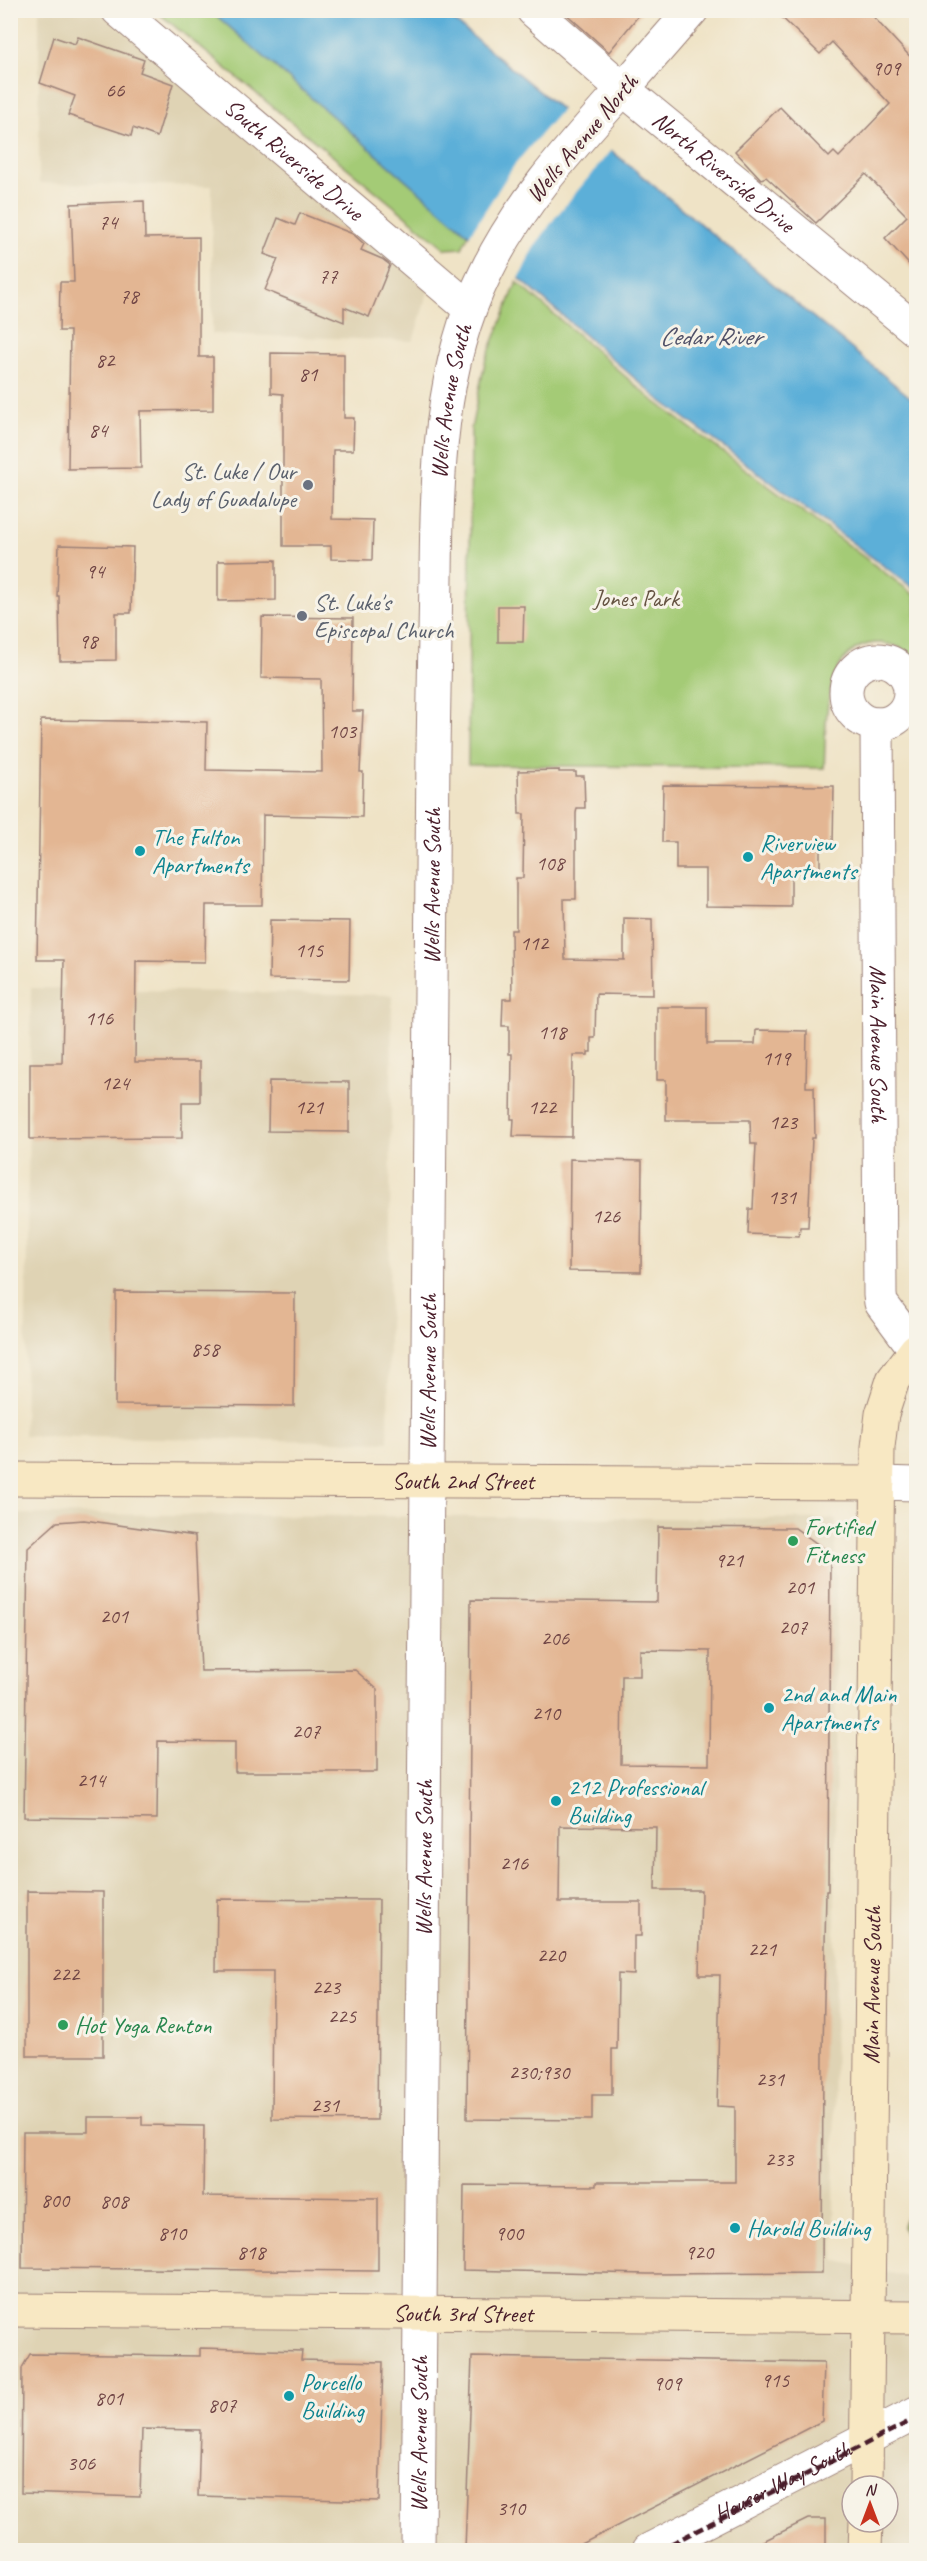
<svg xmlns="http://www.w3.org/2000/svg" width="927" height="2561" font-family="Caveat,sans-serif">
	<rect width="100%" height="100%" fill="#f7f3e8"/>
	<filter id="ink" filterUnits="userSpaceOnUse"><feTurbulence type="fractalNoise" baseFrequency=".0167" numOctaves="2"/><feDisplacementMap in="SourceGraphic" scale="12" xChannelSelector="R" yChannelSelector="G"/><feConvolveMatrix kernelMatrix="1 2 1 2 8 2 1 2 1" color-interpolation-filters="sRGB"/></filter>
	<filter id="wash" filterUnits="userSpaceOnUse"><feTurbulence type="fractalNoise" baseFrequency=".008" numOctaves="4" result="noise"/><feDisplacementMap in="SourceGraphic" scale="24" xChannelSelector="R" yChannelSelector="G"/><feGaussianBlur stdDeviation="1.35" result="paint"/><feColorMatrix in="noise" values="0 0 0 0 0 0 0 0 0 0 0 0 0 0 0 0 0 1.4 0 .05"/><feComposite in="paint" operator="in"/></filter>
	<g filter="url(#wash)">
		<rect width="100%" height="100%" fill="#efe3c6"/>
		<g fill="#dfd3b4" fill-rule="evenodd">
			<polygon points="39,11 99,11 429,289 413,341 212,334 212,186 39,183"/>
			<polygon points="31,988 392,995 388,1442 24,1436"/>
			<path d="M11,1514L836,1519L834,2260L916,2279V2550H11ZM852,2486H888V2522H852Z"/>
		</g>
		<g fill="#a4cb76" stroke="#777550" stroke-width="1.5">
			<polygon points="156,11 211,11 469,234 462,248 446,249"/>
			<path d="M517,282L649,397L916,596V660C906,648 891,642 875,643C820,648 827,728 824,768L468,765L471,429L485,362Z"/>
			<polygon points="915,2148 916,2148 916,2259 912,2254 903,2226 914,2194"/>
		</g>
		<polygon fill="#5cafd8" stroke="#536782" stroke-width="1.5" points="211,11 442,11 916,402 916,590 655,396"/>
		<polygon fill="#efe3c6" points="564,107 613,148 554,219 533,249 518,281 468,237 515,164"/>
		<g id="blocks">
			<g fill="#e3b693" fill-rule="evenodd">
				<polygon points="562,10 643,10 609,52"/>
				<polygon points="774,10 867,10 916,63 916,272 885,238 907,216 866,174 816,223 766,177 761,179 735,151 780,107 829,157 834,152 839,157 890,104 832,42 820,54"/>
				<polygon points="54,37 75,44 78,37 144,60 140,72 173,84 157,137 133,128 131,136 68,115 75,96 40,83"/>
				<polygon points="144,201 145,238 199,237 199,357 213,357 213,410 140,411 141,468 68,469 70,331 59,331 60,282 74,282 71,204"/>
				<polygon points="300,213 353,234 364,244 361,250 382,259 390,265 369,317 344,307 344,322 265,290 278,259 264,254 278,218 295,225"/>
				<polygon points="271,353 344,354 344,418 354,418 353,450 333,450 332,519 373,520 372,560 331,559 331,546 283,546 283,394 271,393"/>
				<polygon points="59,545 133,547 131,613 116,613 116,660 60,661 59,596 57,596"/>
				<polygon points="276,560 276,600 218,601 218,561"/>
				<polygon points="498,606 524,606 523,642 498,642"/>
				<polygon points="262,617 353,618 352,711 363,711 360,772 363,772 362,817 263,815 262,905 206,905 205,962 136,961 135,1062 200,1062 200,1102 182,1102 182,1138 30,1139 30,1063 62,1063 64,960 37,960 41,720 207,722 206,770 322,772 321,679 261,678"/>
				<polygon points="559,770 559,772 576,772 576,776 584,776 585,808 577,808 576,813 576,899 564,899 565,959 624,960 624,918 652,919 653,995 596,994 595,1038 591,1038 591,1052 588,1052 588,1055 573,1055 572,1137 513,1136 514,1119 511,1119 512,1054 509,1054 509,1026 502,1026 503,999 512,999 511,930 516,930 516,878 523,878 524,814 519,814 518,771"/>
				<polygon points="663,785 834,786 833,846 820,846 820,872 791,872 791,907 706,906 706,869 676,869 676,842 662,842"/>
				<polygon points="270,920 350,921 349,980 269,979"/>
				<polygon points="657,1007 707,1007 707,1044 755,1044 756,1030 807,1031 806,1087 814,1087 815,1138 812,1138 808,1227 800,1227 799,1236 748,1234 749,1209 753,1209 756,1144 751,1144 750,1120 666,1120 666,1080 657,1080"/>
				<polygon points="269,1081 349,1082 349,1132 268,1131"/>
				<polygon points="570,1159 642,1161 641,1272 569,1271"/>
				<polygon points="116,1292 295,1293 294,1406 115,1405"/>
				<polygon points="84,1520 195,1536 201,1671 355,1670 377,1689 377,1772 235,1772 235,1742 158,1741 157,1819 24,1817 28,1548 57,1522"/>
				<path d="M658,1527L795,1528L830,1553L828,1891H826L823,2052L822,2273L648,2274L463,2270L464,2185L596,2186V2182H735V2107L717,2106L720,1975H699L701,1890H655L656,1827L560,1826L559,1902H641V1936H634V1975L618,1974L617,2049H612V2095H592V2120L467,2119L471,1600L657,1602ZM640,1650L710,1651L709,1765L621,1764L622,1676H640Z"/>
				<polygon points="27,1891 103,1892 103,2056 27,2056"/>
				<polygon points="217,1899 379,1900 377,2120 272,2119 273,1971 216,1971"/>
				<polygon points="88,2117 142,2117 142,2125 204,2126 203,2196 378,2198 378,2271 22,2268 23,2132 88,2132"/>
				<polygon points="200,2348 302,2351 301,2360 383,2362 379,2501 198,2496 200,2430 142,2429 140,2497 21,2493 22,2368 30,2354 200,2356"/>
				<polygon points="472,2357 824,2363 822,2421 570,2550 465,2550"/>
				<polygon points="808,2519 826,2519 826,2550 745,2550"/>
			</g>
		</g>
	</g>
	<g filter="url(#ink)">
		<use href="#blocks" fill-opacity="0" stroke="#9c8178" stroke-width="1.5"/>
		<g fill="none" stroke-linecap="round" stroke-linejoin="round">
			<g stroke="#9c8178" stroke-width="35">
				<g id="minor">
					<path id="s1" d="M118,10L469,308"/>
					<path id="s2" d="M533,10L623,89L916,330"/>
					<polyline points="623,89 692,10"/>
					<circle cx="878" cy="692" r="32"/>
					<path id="s3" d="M877,724L880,1295L881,1303L916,1350"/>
					<path id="s4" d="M649,2550L916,2413"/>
				</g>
			</g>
			<g stroke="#9c8178" stroke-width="35">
				<g id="tertiary">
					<polyline points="878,1483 916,1484"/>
					<path id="s5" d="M418,2550L433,750C434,693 435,635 436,577C437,476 439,367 485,274C519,203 571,147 623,89"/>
				</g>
			</g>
			<g stroke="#9c8178" stroke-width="35">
				<g id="secondary">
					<path id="s6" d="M10,1479L878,1483"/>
					<path id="s7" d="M10,2310L916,2317"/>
					<path id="s8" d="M866,2486L878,1447L882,1414L893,1380L916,1350"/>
					<polyline points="865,2550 866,2522"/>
				</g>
			</g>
			<use href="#minor" stroke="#fff" stroke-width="33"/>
			<use href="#tertiary" stroke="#fff" stroke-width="33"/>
			<use href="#secondary" stroke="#f8e8c3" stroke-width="33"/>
			<polyline stroke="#4a1f2b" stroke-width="4.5" stroke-dasharray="9 4.5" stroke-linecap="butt" points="659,2550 916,2418"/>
		</g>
	</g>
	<g fill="#6b7280" stroke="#f7f3e8" stroke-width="2">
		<circle cx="308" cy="485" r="6"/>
		<circle cx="302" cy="616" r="6"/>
	</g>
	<g fill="#0f9aa8" stroke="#f7f3e8" stroke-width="2">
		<circle cx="140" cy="851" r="6"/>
		<circle cx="748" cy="857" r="6"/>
		<circle cx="769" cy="1708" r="6"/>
		<circle cx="556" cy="1801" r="6"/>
		<circle cx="735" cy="2228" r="6"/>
		<circle cx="289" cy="2396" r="6"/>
	</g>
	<g fill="#2e9e5b" stroke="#f7f3e8" stroke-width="2">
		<circle cx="793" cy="1541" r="6"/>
		<circle cx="63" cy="2025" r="6"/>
	</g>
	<g text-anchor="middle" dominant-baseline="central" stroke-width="6" stroke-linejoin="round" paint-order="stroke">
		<g font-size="21" fill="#704545">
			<text x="886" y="68">909</text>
			<text x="115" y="90">66</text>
			<text x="108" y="222">74</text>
			<text x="328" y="276">77</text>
			<text x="129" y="296">78</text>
			<text x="105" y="360">82</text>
			<text x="308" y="374">81</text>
			<text x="98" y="430">84</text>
			<text x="95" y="571">94</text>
			<text x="88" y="641">98</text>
			<text x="342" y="731">103</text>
			<text x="550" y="863">108</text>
			<text x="534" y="943">112</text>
			<text x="309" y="950">115</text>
			<text x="99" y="1018">116</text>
			<text x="552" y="1032">118</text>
			<text x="776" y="1058">119</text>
			<text x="115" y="1083">124</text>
			<text x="309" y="1107">121</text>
			<text x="542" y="1107">122</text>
			<text x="783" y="1122">123</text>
			<text x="782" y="1197">131</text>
			<text x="606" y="1216">126</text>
			<text x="205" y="1349">858</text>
			<text x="729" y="1560">921</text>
			<text x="800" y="1587">201</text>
			<text x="114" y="1616">201</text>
			<text x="793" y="1627">207</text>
			<text x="555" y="1638">206</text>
			<text x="546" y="1713">210</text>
			<text x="306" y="1731">207</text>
			<text x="91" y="1780">214</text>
			<text x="514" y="1863">216</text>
			<text x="762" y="1949">221</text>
			<text x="551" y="1955">220</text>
			<text x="65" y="1974">222</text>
			<text x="326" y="1987">223</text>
			<text x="342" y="2016">225</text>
			<text x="539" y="2072">230;930</text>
			<text x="770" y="2079">231</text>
			<text x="325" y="2105">231</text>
			<text x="779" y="2159">233</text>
			<text x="55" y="2200">800</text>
			<text x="114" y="2201">808</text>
			<text x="172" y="2233">810</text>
			<text x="509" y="2233">900</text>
			<text x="251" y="2252">818</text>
			<text x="699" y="2252">920</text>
			<text x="775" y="2380">915</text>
			<text x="667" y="2383">909</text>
			<text x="109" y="2398">801</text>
			<text x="222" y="2405">807</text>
			<text x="81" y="2463">306</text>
			<text x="511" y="2508">310</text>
		</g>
		<g font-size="24" fill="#4a1f2b" stroke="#f7f3e8">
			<text transform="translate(582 138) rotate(-50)">Wells Avenue North</text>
			<text stroke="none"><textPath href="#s1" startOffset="231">South Riverside Drive</textPath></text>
			<text stroke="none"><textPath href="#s2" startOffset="250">North Riverside Drive</textPath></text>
			<text stroke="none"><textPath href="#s5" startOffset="2150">Wells Avenue South</textPath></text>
			<text stroke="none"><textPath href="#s5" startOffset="1664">Wells Avenue South</textPath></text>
			<text stroke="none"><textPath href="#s3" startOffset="320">Main Avenue South</textPath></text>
			<text stroke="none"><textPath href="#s5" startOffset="1178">Wells Avenue South</textPath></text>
			<text stroke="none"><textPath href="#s6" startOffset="453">South 2nd Street</textPath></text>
			<text stroke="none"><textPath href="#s5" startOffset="692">Wells Avenue South</textPath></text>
			<text stroke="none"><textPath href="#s8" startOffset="501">Main Avenue South</textPath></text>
			<text stroke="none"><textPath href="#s7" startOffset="453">South 3rd Street</textPath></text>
			<text stroke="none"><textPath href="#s5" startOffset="116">Wells Avenue South</textPath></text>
			<text stroke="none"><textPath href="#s4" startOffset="150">Houser Way South</textPath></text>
		</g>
		<g font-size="24" fill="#5b616d" stroke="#f7f3e8" text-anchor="end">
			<text x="296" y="471">St. Luke / Our<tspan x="296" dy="28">Lady of Guadalupe</tspan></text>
			<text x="314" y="602" text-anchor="start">St. Luke's<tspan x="314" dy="28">Episcopal Church</tspan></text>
		</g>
		<g font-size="24" fill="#655342" stroke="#f7f3e8">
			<text x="636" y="598">Jones Park</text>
		</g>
		<g font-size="24" fill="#0d838f" stroke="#f7f3e8" text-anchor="start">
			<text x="152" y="837">The Fulton<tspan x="152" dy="28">Apartments</tspan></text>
			<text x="760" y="843">Riverview<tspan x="760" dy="28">Apartments</tspan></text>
			<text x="781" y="1694">2nd and Main<tspan x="781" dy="28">Apartments</tspan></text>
			<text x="568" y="1787">212 Professional<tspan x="568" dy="28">Building</tspan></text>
			<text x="747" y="2228">Harold Building</text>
			<text x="301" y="2382">Porcello<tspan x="301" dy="28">Building</tspan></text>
		</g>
		<g font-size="24" fill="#27864d" stroke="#f7f3e8" text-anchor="start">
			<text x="805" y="1527">Fortified<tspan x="805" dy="28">Fitness</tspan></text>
			<text x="75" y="2025">Hot Yoga Renton</text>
		</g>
		<g font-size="26" font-style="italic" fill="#505168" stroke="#f7f3e8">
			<text x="710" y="336">Cedar River</text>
		</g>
	</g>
	<rect width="927" height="2561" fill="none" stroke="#f7f3e8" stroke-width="36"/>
	<g transform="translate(870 2504)"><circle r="28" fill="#f7f3e8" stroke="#b29e9c" stroke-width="1.5"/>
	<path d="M0-4.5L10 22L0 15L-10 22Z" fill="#c8321e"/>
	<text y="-9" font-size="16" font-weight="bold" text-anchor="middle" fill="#4a1f2b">N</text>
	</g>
</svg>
